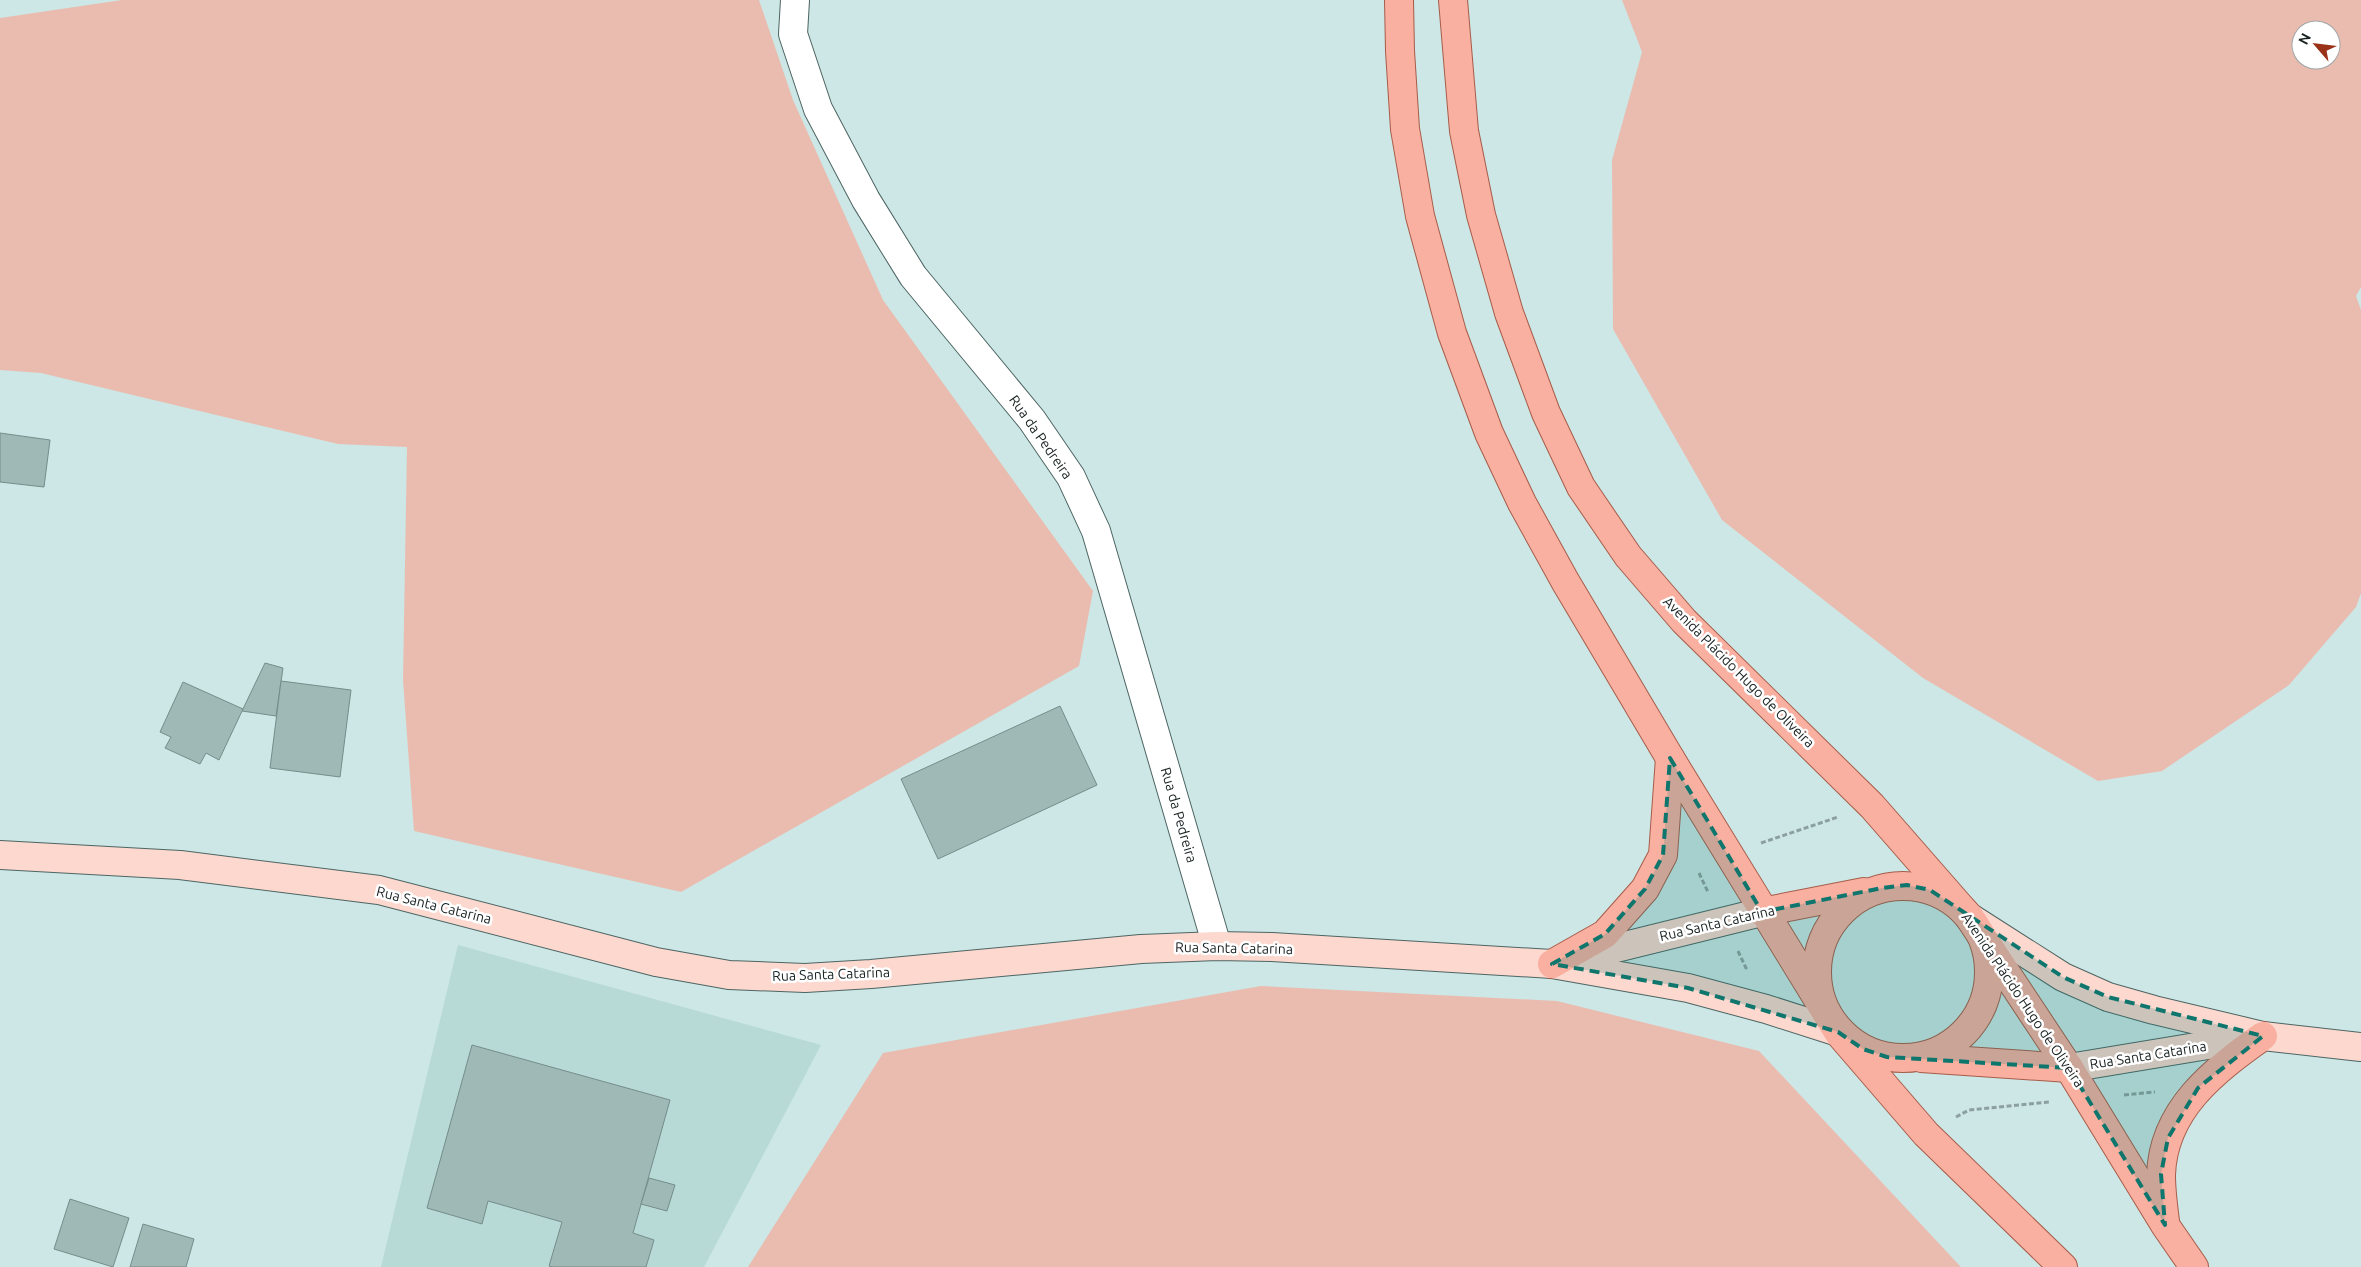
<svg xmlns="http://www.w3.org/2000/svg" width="2361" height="1267" font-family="Ubuntu,sans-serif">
	<rect width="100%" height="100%" fill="#cce7e5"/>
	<polygon fill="#b7dad7" points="458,945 821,1045 704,1267 381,1267"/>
	<g fill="#eabcb0" fill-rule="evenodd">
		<polygon points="122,0 759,0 793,100 883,300 1093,591 1079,666 681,892 414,831 403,680 407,447 338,444 41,373 0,370 0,18"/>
		<path d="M1622,0H2361V287L2356,296L2361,310V593L2356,607L2289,685L2162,771L2098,781L1923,678L1722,520L1613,329L1612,160L1642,52ZM2301,30H2331V60H2301Z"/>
		<polygon points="1261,986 1557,1001 1759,1051 1961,1267 748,1267 883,1053"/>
	</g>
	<g fill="#9fb9b6" stroke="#758d8b">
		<polygon points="0,433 50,440 44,487 0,482"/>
		<polygon points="265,663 283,668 276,716 242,711"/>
		<polygon points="281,681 351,690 340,777 270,768"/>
		<polygon points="183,682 243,709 219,760 206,753 200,764 165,748 171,737 160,732"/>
		<polygon points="1060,706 1097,785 938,859 901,779"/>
		<polygon points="472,1045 670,1100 633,1233 654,1240 646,1267 552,1267 549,1266 562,1222 488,1201 482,1224 427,1208"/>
		<polygon points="649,1178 675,1185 667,1211 641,1204"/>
		<polygon points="70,1199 129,1218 113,1267 54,1249"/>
		<polygon points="143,1224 194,1239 186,1267 130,1267"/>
	</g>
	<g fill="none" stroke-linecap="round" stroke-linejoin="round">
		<g stroke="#4d6563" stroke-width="30">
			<polyline id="street" points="795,0 793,34 818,109 866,200 913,276 1032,420 1071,477 1096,531 1217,946"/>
		</g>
		<g stroke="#4d6563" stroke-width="30">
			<g id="secondary">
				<polyline points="0,855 180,865 379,890 656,962 729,975 805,978 871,974 1141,949 1217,946 1272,947 1552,964 1688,988 1766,1009 1838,1032"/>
				<polyline points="1969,917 2063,977 2108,997 2154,1010 2263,1036 2361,1047"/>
				<polyline points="1568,960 1762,912"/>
				<polyline points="2069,1068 2250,1038"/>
			</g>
		</g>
		<g stroke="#a75c4a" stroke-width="30">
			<g id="primary">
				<polyline points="1399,0 1400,51 1405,129 1420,216 1452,333 1489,433 1522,503 1565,581 1670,758 1838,1032 1926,1134 2063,1267"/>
				<polyline points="1453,0 1464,131 1481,215 1509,313 1546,413 1581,487 1628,556 1684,621 1872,806 1969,917 2069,1068 2165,1225 2194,1267"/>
				<circle cx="1903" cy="972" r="86"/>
				<polyline points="1762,912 1864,892"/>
				<polyline points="1552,964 1605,934 1645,889 1663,855 1670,758"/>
				<polyline points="1921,1058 2069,1068"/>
				<path d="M2165,1221C2163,1206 2161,1190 2161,1175C2163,1109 2215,1070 2263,1036"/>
			</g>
		</g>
		<g stroke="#8ca19f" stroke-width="3" stroke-dasharray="5 2.5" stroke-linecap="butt">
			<polyline points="1761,843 1838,817"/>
			<polyline points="1699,873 1708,892"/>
			<polyline points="1738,951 1747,970"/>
			<polyline points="2124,1095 2155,1092"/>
			<polyline points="1956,1117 1969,1110 2050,1102"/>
		</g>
		<use href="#street" stroke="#fff" stroke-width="28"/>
		<use href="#secondary" stroke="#fcd8cf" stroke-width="28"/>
		<use href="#primary" stroke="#f9b0a0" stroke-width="28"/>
	</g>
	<path fill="#0f766e" fill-opacity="0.2" stroke="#0f766e" stroke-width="4" stroke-dasharray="10 6" stroke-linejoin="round" d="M1670,758L1762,912L1882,888L1907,885L1930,890L2063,977L2108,997L2263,1036L2198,1088L2168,1138L2161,1174L2165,1225L2069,1068L1887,1057L1863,1049L1838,1032L1688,988L1552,964L1605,934L1645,889L1663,855Z"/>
	<g text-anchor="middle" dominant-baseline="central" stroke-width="5" stroke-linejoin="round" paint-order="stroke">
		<g font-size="14" fill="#172120" stroke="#fff">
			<text transform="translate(1041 437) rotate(55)">Rua da Pedreira</text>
			<text transform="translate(1739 672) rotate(45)">Avenida Plácido Hugo de Oliveira</text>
			<text transform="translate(1179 815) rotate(74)">Rua da Pedreira</text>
			<text transform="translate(434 905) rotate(14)">Rua Santa Catarina</text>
			<text transform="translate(1717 923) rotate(-13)">Rua Santa Catarina</text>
			<text transform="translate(1234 948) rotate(1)">Rua Santa Catarina</text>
			<text transform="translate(831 974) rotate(-2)">Rua Santa Catarina</text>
			<text transform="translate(2023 1000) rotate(56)">Avenida Plácido Hugo de Oliveira</text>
			<text transform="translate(2148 1055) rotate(-9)">Rua Santa Catarina</text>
		</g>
	</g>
	<g transform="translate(2316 45) rotate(298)"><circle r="24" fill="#ffffff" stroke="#a2a6a6"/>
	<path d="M0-4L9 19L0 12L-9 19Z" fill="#9a321a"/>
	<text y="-8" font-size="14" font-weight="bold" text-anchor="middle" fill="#172120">N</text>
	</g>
</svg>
